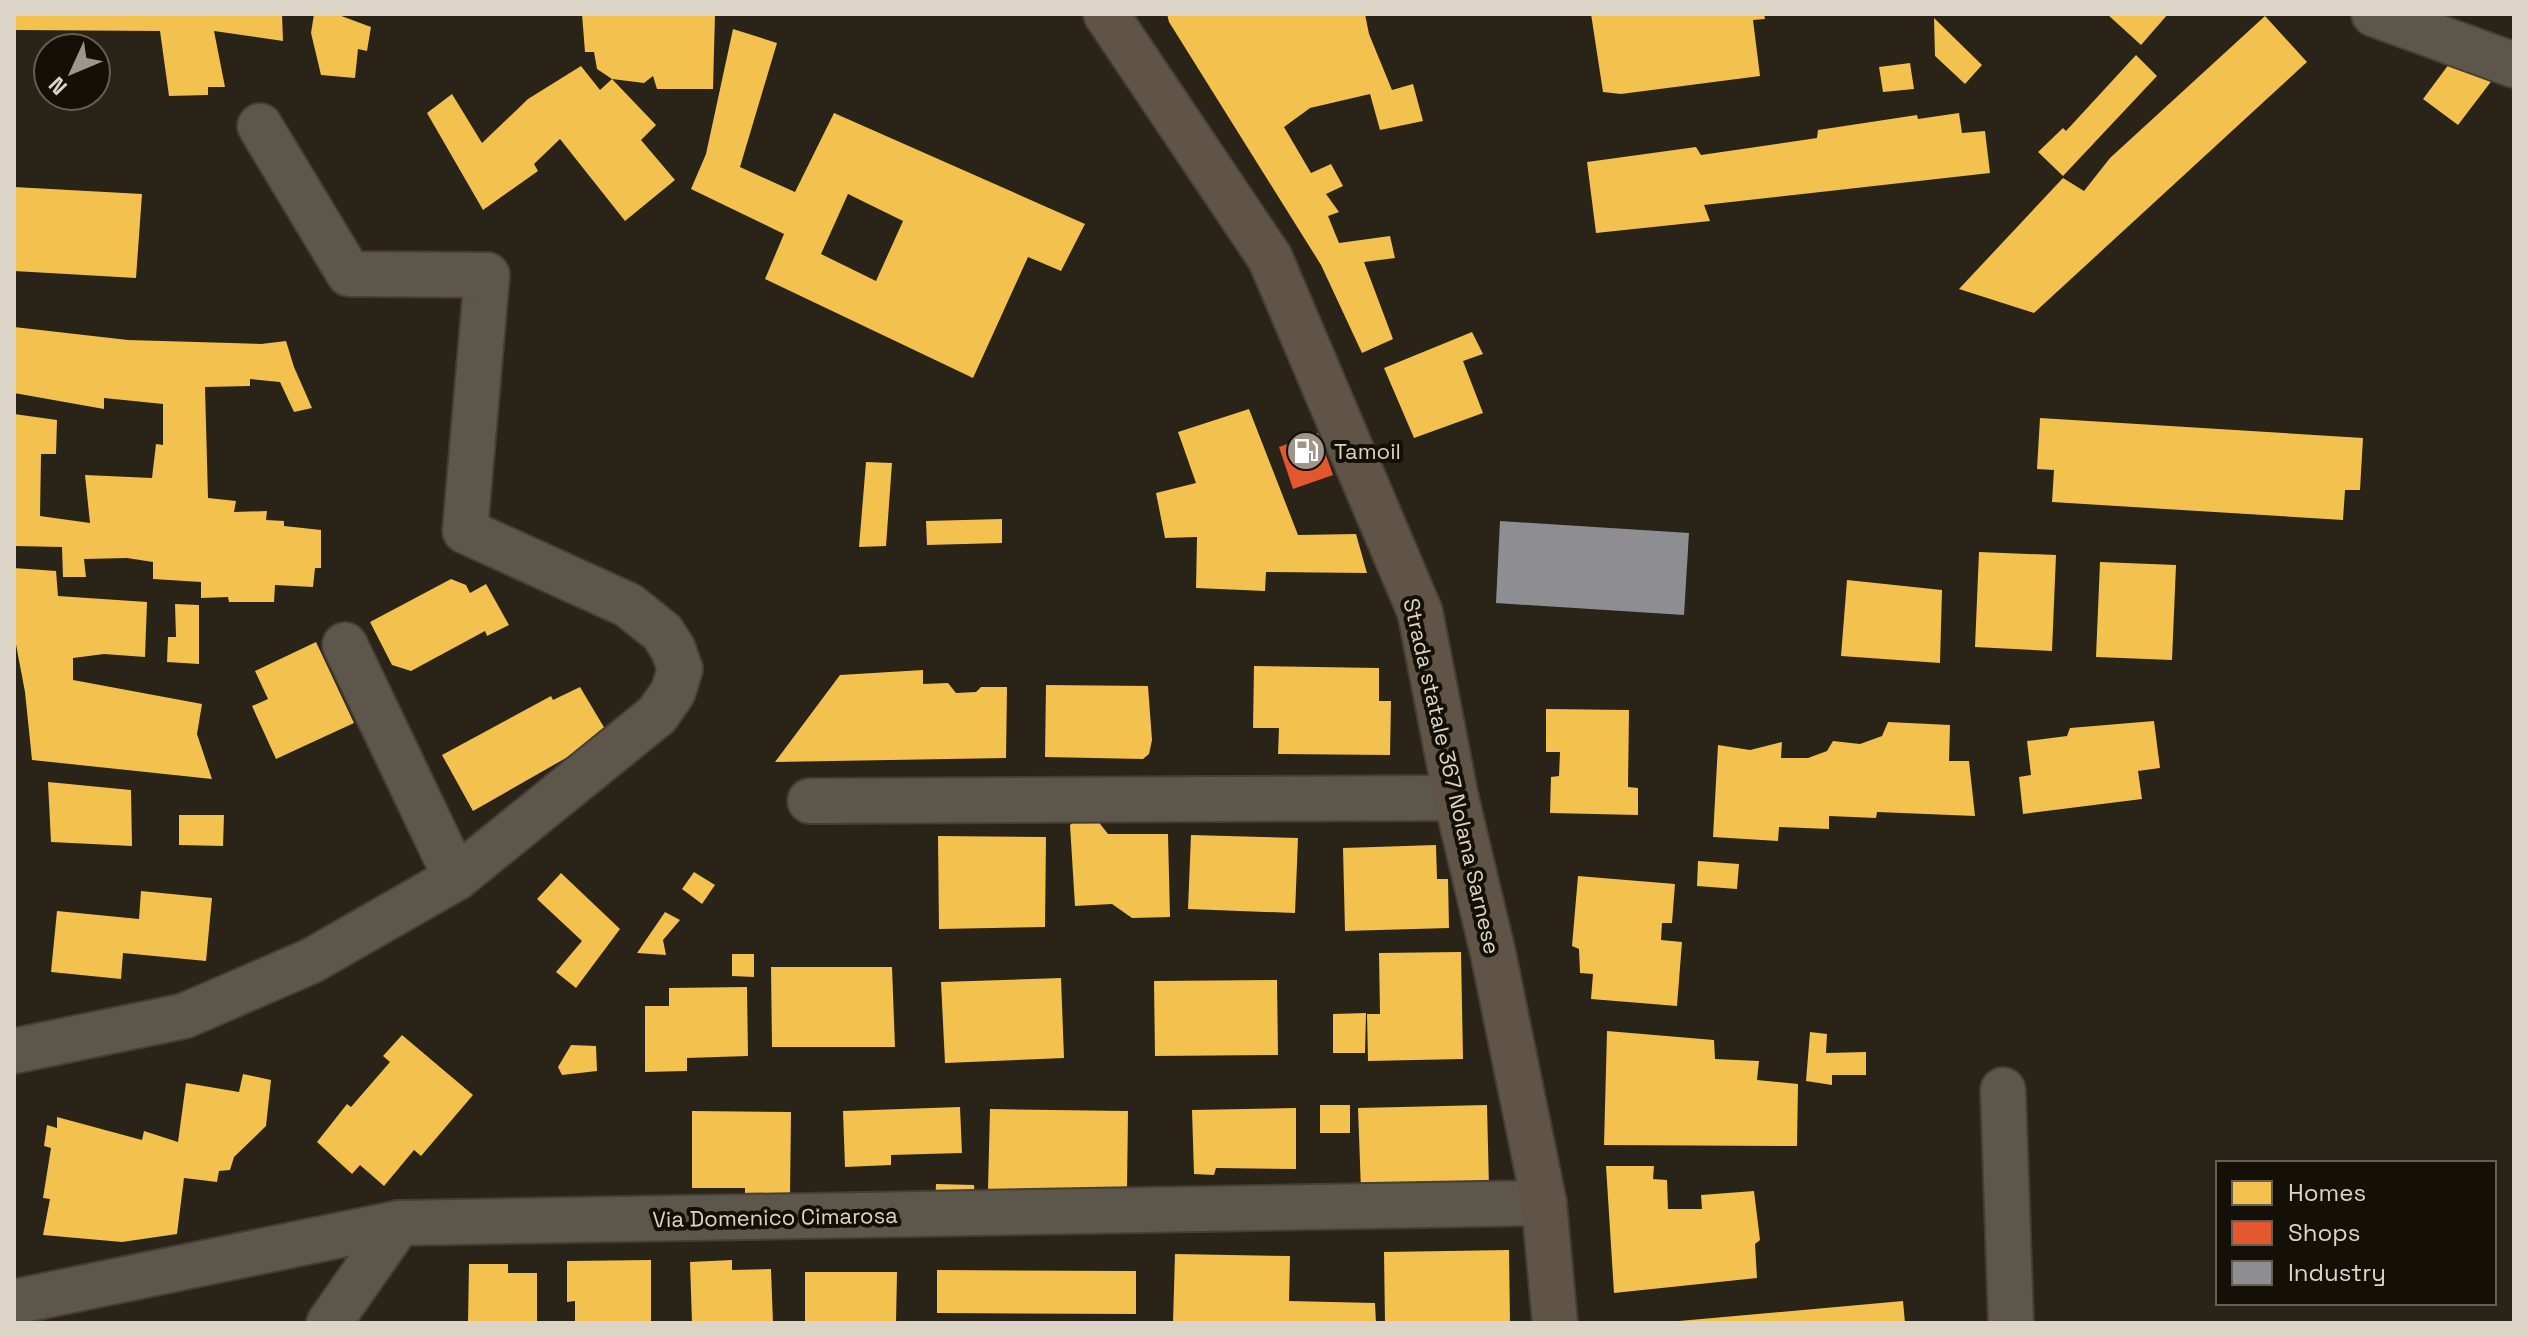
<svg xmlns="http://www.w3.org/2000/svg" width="2528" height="1337" font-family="'Space Grotesk',sans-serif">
	<rect width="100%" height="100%" fill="#2a2318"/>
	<g fill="#f2c14e" fill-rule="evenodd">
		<polygon points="14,14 282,14 283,41 214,31 225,87 208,87 208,95 169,96 160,31 14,30"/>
		<polygon points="314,14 336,14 371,27 367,51 358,49 355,78 321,75 311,33"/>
		<polygon points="582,14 715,14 713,89 657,89 653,76 644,83 612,79 597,69 594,52 585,52"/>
		<polygon points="1167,14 1365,14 1369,34 1392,90 1413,84 1423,121 1380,130 1370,94 1310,108 1284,127 1311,173 1331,164 1343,186 1326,194 1339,212 1328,216 1339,243 1390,236 1395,258 1364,262 1393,339 1362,353 1321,265 1169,22"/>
		<polygon points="1591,14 1764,14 1765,19 1753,20 1760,76 1621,94 1603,92"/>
		<polygon points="2107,14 2168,14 2141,45"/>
		<polygon points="2265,16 2307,62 2034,313 1959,289 2063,178 2084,191 2110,158"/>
		<polygon points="1934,18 1982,65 1965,84 1935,56"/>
		<path d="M733,29L777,43L740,167L795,192L834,113L1085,224L1061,271L1028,257L973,378L765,279L784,234L691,189L706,154ZM848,194L903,221L876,281L821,254Z"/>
		<polygon points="2458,52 2493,79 2458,125 2423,99"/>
		<polygon points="2136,55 2157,76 2063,176 2038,152 2063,128 2066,131"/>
		<polygon points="1910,63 1914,89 1883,92 1879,67"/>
		<polygon points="581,66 600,90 612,79 656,125 641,140 675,180 625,221 560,139 534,164 538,171 483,210 427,113 452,94 482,143 528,99"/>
		<polygon points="1959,113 1962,133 1985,131 1990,173 1704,205 1710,221 1596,233 1587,162 1696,147 1701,155 1817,138 1818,130 1917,115 1918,119"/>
		<polygon points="14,187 142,194 136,278 14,271"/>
		<polygon points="14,327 128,340 261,344 286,341 294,367 312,408 294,412 280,382 250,379 250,386 205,387 208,498 236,501 234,512 267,511 266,520 284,521 284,526 321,530 321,568 315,568 313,587 275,585 274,602 229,602 228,597 201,598 201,582 153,579 153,562 127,558 84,559 86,577 63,577 62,547 14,546 14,414 57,420 56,454 41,454 40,516 90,523 85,475 152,478 156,444 163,445 163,404 104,398 104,409 14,393"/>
		<polygon points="1472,332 1483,354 1463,361 1483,413 1414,438 1384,368"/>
		<polygon points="1249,409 1298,535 1356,534 1367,573 1266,572 1265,591 1196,588 1197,537 1165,538 1156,493 1196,483 1178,432"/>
		<polygon points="2040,418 2363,438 2360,490 2345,490 2343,520 2052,502 2054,470 2037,469"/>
		<polygon points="866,462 892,463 886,546 859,547"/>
		<polygon points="1002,519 1002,543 927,545 926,521"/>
		<polygon points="1979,552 2056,555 2052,651 1975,647"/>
		<polygon points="2100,562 2176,565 2172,660 2096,657"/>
		<polygon points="14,568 56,571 58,596 147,602 145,657 104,654 73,658 73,680 202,704 197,734 212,779 32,760 25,692 14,634"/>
		<polygon points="451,579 466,585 470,593 486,584 509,625 487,636 485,631 411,671 392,665 370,622"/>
		<polygon points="1847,580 1942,590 1940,663 1841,656"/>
		<polygon points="175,604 199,605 199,664 167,662 168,637 176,637"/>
		<polygon points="316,642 354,723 276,759 252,706 268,699 255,671"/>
		<polygon points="1254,666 1379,668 1379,701 1391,701 1390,755 1278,754 1279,728 1253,728"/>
		<polygon points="923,670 923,684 948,683 956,693 976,692 981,687 1007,687 1006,758 775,762 840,675"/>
		<polygon points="1046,685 1148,686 1152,740 1149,754 1143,759 1045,757"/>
		<polygon points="580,687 608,734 473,811 442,755 551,696 553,700"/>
		<polygon points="1546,709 1629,710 1628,787 1638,788 1638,815 1550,813 1551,777 1559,776 1560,752 1546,752"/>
		<polygon points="2154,721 2160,768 2138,771 2142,799 2023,814 2019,777 2031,775 2027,741 2067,736 2070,728"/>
		<polygon points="1888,722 1950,725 1949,761 1969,761 1975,816 1877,812 1876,818 1829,816 1829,829 1779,827 1778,841 1713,837 1718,745 1750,750 1782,742 1781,758 1808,758 1827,751 1833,741 1860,744 1882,736"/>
		<polygon points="48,782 131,790 132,846 51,842"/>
		<polygon points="179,815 224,815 223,846 179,845"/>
		<polygon points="1076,820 1097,820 1108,834 1168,834 1170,917 1132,918 1112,904 1075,906 1070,825"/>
		<polygon points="1191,835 1298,838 1295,913 1188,909"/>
		<polygon points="938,836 1046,837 1045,927 939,929"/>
		<polygon points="1436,845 1437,879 1448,879 1449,928 1345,931 1343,848"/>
		<polygon points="1698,861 1739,864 1737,889 1697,886"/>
		<polygon points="694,872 715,885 702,904 682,889"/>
		<polygon points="561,873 620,929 576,988 556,972 582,941 537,899"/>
		<polygon points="1578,876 1675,884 1672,923 1662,923 1661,940 1682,942 1677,1006 1591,999 1593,974 1580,973 1579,949 1572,946"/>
		<polygon points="141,891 212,898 206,961 123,953 121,979 51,972 57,911 139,919"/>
		<polygon points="665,912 680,920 663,940 666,955 637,953"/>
		<polygon points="1461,952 1463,1059 1368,1061 1367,1014 1380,1014 1379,953"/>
		<polygon points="732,954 754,954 754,977 732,976"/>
		<polygon points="771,967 892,967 895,1047 772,1047"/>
		<polygon points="1061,978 1064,1058 945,1063 941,982"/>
		<polygon points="1277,980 1278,1055 1155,1056 1154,981"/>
		<polygon points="747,987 748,1056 687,1058 687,1071 645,1072 645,1006 669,1006 669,988"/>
		<polygon points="1366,1013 1365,1053 1333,1053 1333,1014"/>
		<polygon points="1607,1031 1714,1040 1715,1059 1759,1061 1757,1080 1798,1084 1797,1146 1604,1145"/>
		<polygon points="1810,1032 1827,1034 1826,1053 1866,1052 1866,1075 1832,1075 1832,1085 1806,1081"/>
		<polygon points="402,1035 473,1095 421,1156 414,1150 384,1186 360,1165 352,1174 317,1142 347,1104 351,1107 390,1062 383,1056"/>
		<polygon points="571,1045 596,1046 597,1071 562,1075 558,1067"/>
		<polygon points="243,1074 271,1080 266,1126 234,1157 230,1170 219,1171 217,1182 184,1178 177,1234 122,1242 43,1235 50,1199 43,1198 51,1148 44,1146 47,1125 57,1128 57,1117 142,1140 144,1131 178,1142 186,1083 239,1092"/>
		<rect x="1320" y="1105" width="30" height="28"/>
		<polygon points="1487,1105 1489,1188 1361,1191 1358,1108"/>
		<polygon points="960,1107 962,1153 891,1155 891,1165 845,1167 843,1111"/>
		<polygon points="1296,1108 1296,1169 1216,1168 1214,1175 1194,1174 1192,1110"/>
		<polygon points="990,1109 1128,1111 1127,1190 988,1189"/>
		<polygon points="692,1111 791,1112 790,1195 745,1195 745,1188 692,1188"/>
		<polygon points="1606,1166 1654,1166 1653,1179 1667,1180 1668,1209 1702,1209 1701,1195 1754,1191 1760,1240 1755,1244 1757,1278 1614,1293"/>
		<polygon points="936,1184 974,1185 975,1204 935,1204"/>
		<polygon points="1509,1250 1510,1323 1385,1323 1384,1252"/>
		<polygon points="1175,1254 1290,1256 1289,1301 1375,1303 1376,1323 1173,1323"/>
		<polygon points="651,1260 651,1323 575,1323 575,1301 567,1302 567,1261"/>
		<polygon points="732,1260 732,1270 771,1269 773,1323 692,1323 690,1262"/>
		<polygon points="469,1264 508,1264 508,1273 537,1273 537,1323 468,1323"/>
		<polygon points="937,1270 1136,1271 1136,1314 937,1313"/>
		<polygon points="805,1272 897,1272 896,1323 805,1323"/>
		<polygon points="1903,1301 1905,1323 1679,1323 1679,1321"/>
	</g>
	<polygon fill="#e4572e" points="1318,433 1333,475 1293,489 1279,447"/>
	<polygon fill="#8d8d92" points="1500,521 1689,533 1684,615 1496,603"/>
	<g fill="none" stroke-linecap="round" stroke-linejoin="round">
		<g stroke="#453e36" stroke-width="48">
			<g id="minor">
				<polyline points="2374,14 2514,65"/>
				<polyline points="345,645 456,878"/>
				<polyline points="810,801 1456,798"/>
				<polyline points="14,1051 184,1016 311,961 456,878 657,715 673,692 680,669 673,649 662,632 628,605 465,531 487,275 349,274 260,126"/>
				<polyline points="2003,1090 2011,1323"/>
				<polyline points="14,1302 399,1223 1544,1203"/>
				<polyline points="329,1323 399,1223"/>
			</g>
		</g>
		<g stroke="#453e36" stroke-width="48">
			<polyline id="major" points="1106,14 1270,258 1420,612 1456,798 1493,953 1544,1203 1555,1323"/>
		</g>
		<use href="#minor" stroke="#5d564b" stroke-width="44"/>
		<use href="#major" stroke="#5f5445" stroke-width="44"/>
	</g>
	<defs>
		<g id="fuel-disc" transform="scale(2)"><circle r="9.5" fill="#9e968a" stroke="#140f07"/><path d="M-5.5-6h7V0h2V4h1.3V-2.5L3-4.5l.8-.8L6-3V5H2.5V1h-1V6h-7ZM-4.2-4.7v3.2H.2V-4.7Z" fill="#fff"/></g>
	</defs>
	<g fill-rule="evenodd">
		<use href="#fuel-disc" x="1306" y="451"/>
	</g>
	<g text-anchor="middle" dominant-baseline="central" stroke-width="8" stroke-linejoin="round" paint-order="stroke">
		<g font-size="22" fill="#ddd4c8" stroke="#140f07" text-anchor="start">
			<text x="1334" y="451">Tamoil</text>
		</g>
		<g font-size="22" fill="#ddd4c8" stroke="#140f07">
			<text transform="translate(1452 776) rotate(77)">Strada statale 367 Nolana Sarnese</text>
			<text transform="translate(775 1217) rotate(-1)">Via Domenico Cimarosa</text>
		</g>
	</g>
	<rect width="2528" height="1337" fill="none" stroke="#ddd4c8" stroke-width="32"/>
	<rect x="2216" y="1161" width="280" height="144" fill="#140f07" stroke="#645e54" stroke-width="2"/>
	<rect x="2232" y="1181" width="40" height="24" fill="#f2c14e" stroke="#645e54" stroke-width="2"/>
	<text x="2288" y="1201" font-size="24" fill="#ddd4c8">Homes</text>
	<rect x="2232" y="1221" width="40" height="24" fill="#e4572e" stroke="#645e54" stroke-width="2"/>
	<text x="2288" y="1241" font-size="24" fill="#ddd4c8">Shops</text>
	<rect x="2232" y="1261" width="40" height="24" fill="#8d8d92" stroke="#645e54" stroke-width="2"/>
	<text x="2288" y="1281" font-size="24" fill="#ddd4c8">Industry</text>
	<g transform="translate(72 72) rotate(226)"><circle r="38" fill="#140f07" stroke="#645e54" stroke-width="2"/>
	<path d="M0-6L14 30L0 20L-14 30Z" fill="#9e968a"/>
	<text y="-12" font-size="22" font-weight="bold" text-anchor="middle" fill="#ddd4c8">N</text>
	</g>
</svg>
